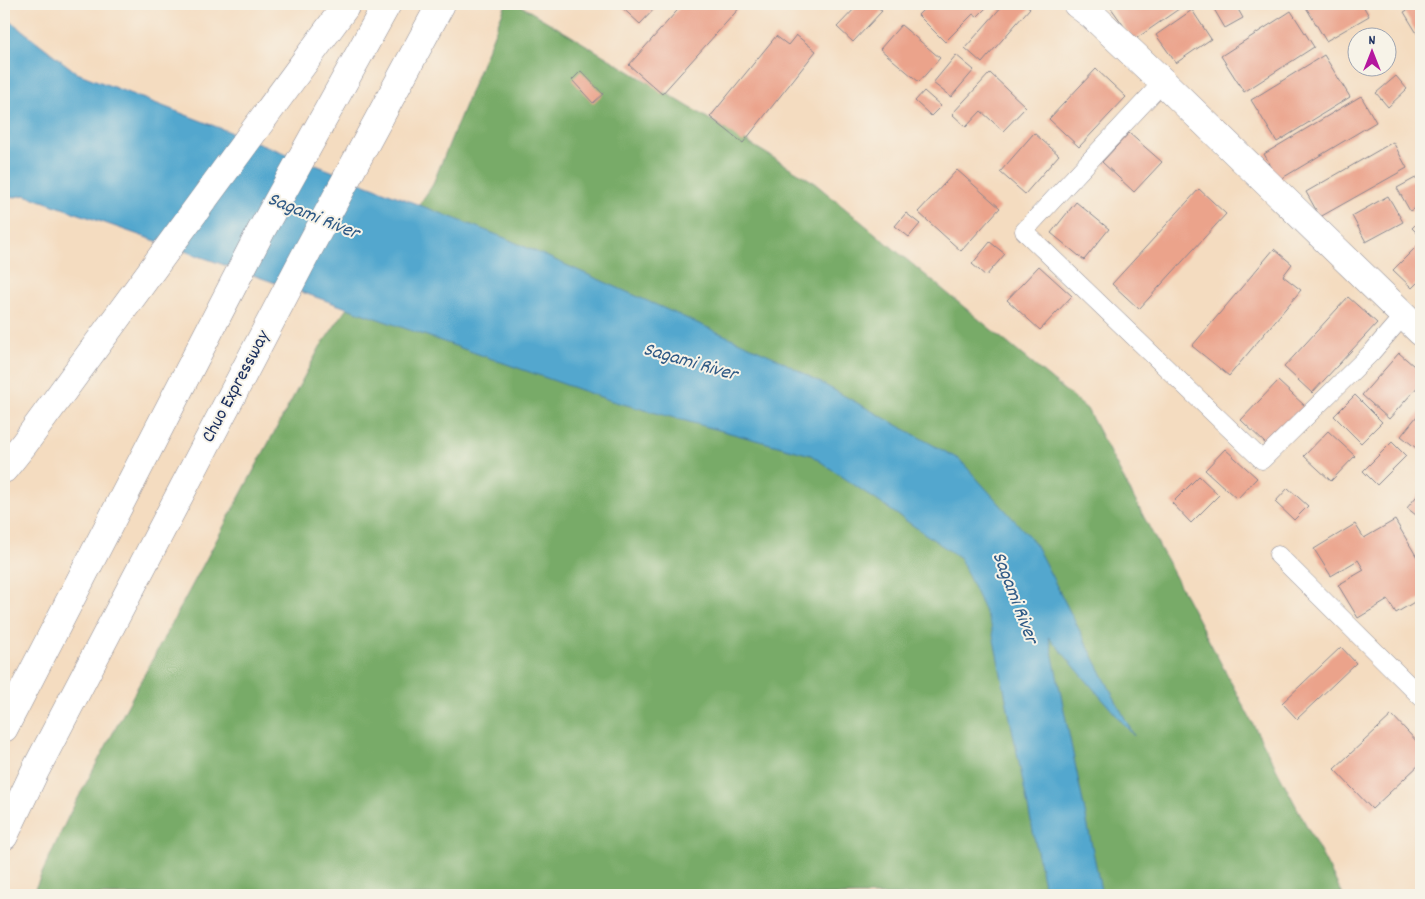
<svg xmlns="http://www.w3.org/2000/svg" width="1425" height="899" font-family="Dekko,sans-serif">
	<rect width="100%" height="100%" fill="#f7f3e8"/>
	<filter id="ink" filterUnits="userSpaceOnUse"><feTurbulence type="fractalNoise" baseFrequency=".02" numOctaves="2"/><feDisplacementMap in="SourceGraphic" scale="10" xChannelSelector="R" yChannelSelector="G"/><feConvolveMatrix kernelMatrix="1 2 1 2 8 2 1 2 1" color-interpolation-filters="sRGB"/></filter>
	<filter id="wash" filterUnits="userSpaceOnUse"><feTurbulence type="fractalNoise" baseFrequency=".0096" numOctaves="4" result="noise"/><feDisplacementMap in="SourceGraphic" scale="20" xChannelSelector="R" yChannelSelector="G"/><feGaussianBlur stdDeviation="1.12" result="paint"/><feColorMatrix in="noise" values="0 0 0 0 0 0 0 0 0 0 0 0 0 0 0 0 0 1.4 0 .05"/><feComposite in="paint" operator="in"/></filter>
	<g filter="url(#wash)">
		<rect width="100%" height="100%" fill="#f4dcc0"/>
		<polygon fill="#78ab67" stroke="#4a6d62" points="506,4 518,4 812,181 1087,409 1343,895 32,895 69,815 320,347 432,186"/>
		<polygon fill="#52a7ce" stroke="#366b96" points="4,16 77,73 505,238 776,358 960,460 1034,542 1134,736 1049,637 1102,895 1046,895 991,625 960,558 811,455 612,401 25,195 4,199"/>
		<g id="blocks">
			<g fill="#eba38b">
				<polygon points="618,4 659,4 640,24"/>
				<polygon points="683,4 743,4 662,94 629,65"/>
				<polygon points="859,4 874,4 882,11 853,42 837,27"/>
				<polygon points="929,4 990,4 977,17 973,14 945,42 918,15"/>
				<polygon points="1004,4 1025,4 1030,8 982,63 965,48"/>
				<polygon points="1117,4 1186,4 1134,40 1111,8"/>
				<polygon points="1211,4 1235,4 1243,18 1225,28"/>
				<polygon points="1304,4 1362,4 1369,16 1326,41"/>
				<polygon points="1419,4 1421,4 1421,33 1418,35 1404,12"/>
				<polygon points="1192,10 1211,39 1176,63 1156,35"/>
				<polygon points="1291,11 1314,47 1244,92 1221,56"/>
				<polygon points="901,25 940,58 919,82 880,49"/>
				<polygon points="796,35 816,51 743,143 710,117 776,36 788,45"/>
				<polygon points="956,55 974,70 951,97 933,83"/>
				<polygon points="1324,55 1350,97 1277,142 1251,100"/>
				<polygon points="1096,69 1126,97 1079,147 1049,119"/>
				<polygon points="581,71 603,94 593,103 572,80"/>
				<polygon points="990,73 1026,107 1003,131 981,111 966,127 952,114"/>
				<polygon points="1396,76 1407,89 1388,107 1376,93"/>
				<polygon points="924,91 941,106 931,116 915,101"/>
				<polygon points="1361,96 1376,122 1279,180 1264,154"/>
				<polygon points="1034,133 1059,155 1025,194 1000,172"/>
				<polygon points="1129,133 1162,162 1134,192 1102,162"/>
				<polygon points="1393,142 1407,168 1320,217 1306,192"/>
				<polygon points="957,170 1000,208 961,251 918,212"/>
				<polygon points="1421,175 1421,204 1410,211 1397,188"/>
				<polygon points="1199,189 1226,214 1139,309 1112,284"/>
				<polygon points="1388,196 1403,222 1366,242 1352,216"/>
				<polygon points="1076,202 1109,229 1084,260 1051,233"/>
				<polygon points="906,213 920,224 909,237 895,226"/>
				<polygon points="1421,219 1421,237 1412,228"/>
				<polygon points="990,242 1005,254 986,276 972,264"/>
				<polygon points="1417,246 1421,250 1421,279 1412,288 1393,270"/>
				<polygon points="1274,249 1292,264 1283,276 1301,290 1229,376 1192,346"/>
				<polygon points="1039,266 1072,296 1040,330 1007,300"/>
				<polygon points="1348,297 1377,323 1312,393 1284,367"/>
				<polygon points="1399,353 1421,372 1421,383 1389,419 1362,395"/>
				<polygon points="1278,381 1305,406 1268,446 1241,420"/>
				<polygon points="1355,395 1382,422 1361,443 1334,416"/>
				<polygon points="1421,411 1421,452 1401,436"/>
				<polygon points="1328,431 1355,456 1331,481 1304,456"/>
				<polygon points="1392,442 1406,456 1377,485 1363,471"/>
				<polygon points="1225,449 1257,478 1237,499 1205,470"/>
				<polygon points="1199,476 1219,495 1191,523 1172,503"/>
				<polygon points="1288,488 1308,506 1294,520 1275,502"/>
				<polygon points="1421,491 1421,519 1407,508"/>
				<polygon points="1395,520 1421,564 1421,566 1416,569 1421,578 1421,598 1396,613 1388,600 1358,618 1338,585 1364,570 1358,560 1331,576 1314,549 1355,524 1364,538"/>
				<polygon points="1341,647 1356,663 1297,719 1282,703"/>
				<polygon points="1392,715 1421,746 1421,763 1372,809 1334,769"/>
			</g>
		</g>
	</g>
	<g filter="url(#ink)">
		<use href="#blocks" fill-opacity="0" stroke="#88868f" stroke-width="1"/>
		<g fill="none" stroke-linecap="round" stroke-linejoin="round">
			<g stroke="#88868f" stroke-width="19">
				<g id="service">
					<polyline points="1163,82 1024,231 1262,460 1372,352 1403,316"/>
					<polyline points="1278,555 1421,697"/>
				</g>
			</g>
			<g stroke="#88868f" stroke-width="29">
				<polyline id="minor" points="1077,4 1093,16 1163,82 1421,332"/>
			</g>
			<g stroke="#88868f" stroke-width="29">
				<polyline id="tertiary" points="4,469 24,444 345,7"/>
			</g>
			<g stroke="#88868f" stroke-width="29">
				<g id="motorway">
					<polyline points="4,728 261,231 387,4"/>
					<polyline points="4,836 35,771 308,250 441,4"/>
				</g>
			</g>
			<use href="#service" stroke="#fff" stroke-width="18"/>
			<use href="#minor" stroke="#fff" stroke-width="28"/>
			<use href="#tertiary" stroke="#fff" stroke-width="28"/>
			<use href="#motorway" stroke="#fff" stroke-width="28"/>
		</g>
	</g>
	<g text-anchor="middle" dominant-baseline="central" stroke-width="4" stroke-linejoin="round" paint-order="stroke">
		<g font-size="19" fill="#1b2f5e" stroke="#f7f3e8">
			<text transform="translate(237 387) rotate(-62)">Chuo Expressway</text>
		</g>
		<g font-size="20" font-style="italic" fill="#2e5985" stroke="#f7f3e8">
			<text transform="translate(313 217) rotate(22)">Sagami River</text>
			<text transform="translate(690 363) rotate(16)">Sagami River</text>
			<text transform="translate(1014 598) rotate(69)">Sagami River</text>
		</g>
	</g>
	<rect width="1425" height="899" fill="none" stroke="#f7f3e8" stroke-width="20"/>
	<g transform="translate(1372 52)"><circle r="24" fill="#f7f3e8" stroke="#9fa5b1"/>
	<path d="M0-4L9 19L0 12L-9 19Z" fill="#b5179e"/>
	<text y="-8" font-size="14" font-weight="bold" text-anchor="middle" fill="#1b2f5e">N</text>
	</g>
</svg>
